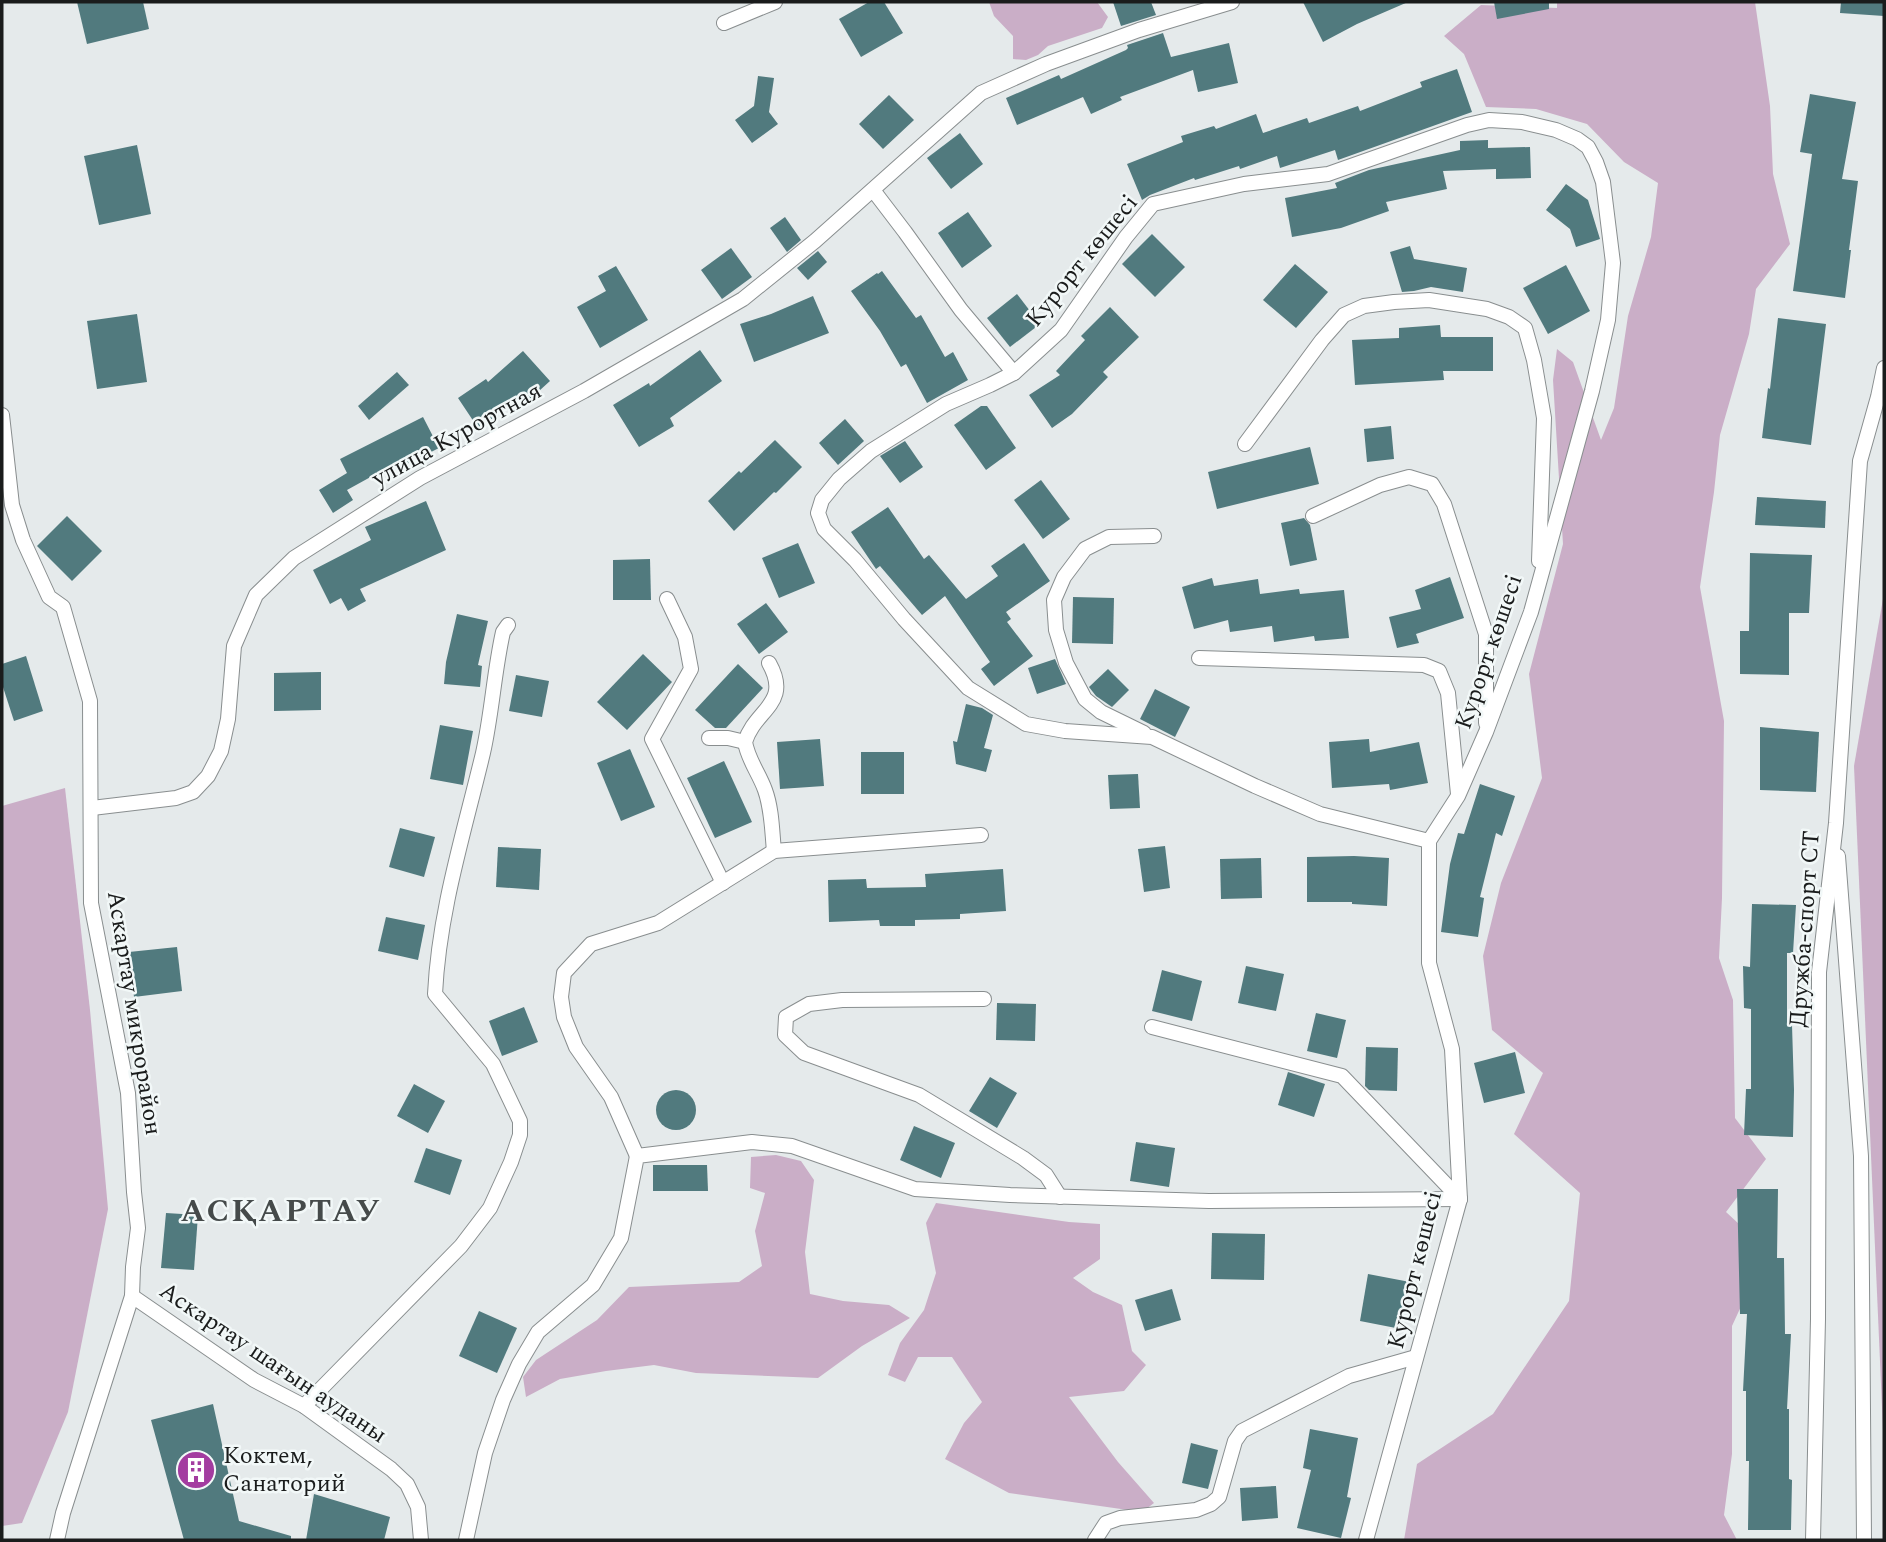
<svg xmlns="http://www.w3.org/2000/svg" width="1886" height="1542" font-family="Spectral,serif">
	<rect width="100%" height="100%" fill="#e5eaeb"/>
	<g fill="#caaec7">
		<polygon points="989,2 1097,2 1108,17 1102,28 1048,46 1038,55 1026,60 1013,59 1013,36 994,16"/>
		<polygon points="1557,2 1755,2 1770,106 1773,174 1790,244 1756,289 1749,334 1720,435 1714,492 1700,587 1724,721 1722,898 1719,958 1733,1000 1735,1118 1766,1159 1726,1212 1767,1250 1732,1326 1732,1454 1724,1515 1737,1540 1404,1540 1417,1464 1493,1414 1569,1301 1580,1193 1514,1134 1543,1073 1492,1030 1483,956 1501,883 1542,778 1529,674 1563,544 1553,380 1557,349 1573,362 1601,440 1614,408 1628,316 1651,237 1658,183 1624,162 1587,124 1536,109 1486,107 1464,54 1444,36 1481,5 1557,8"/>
		<polygon points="1884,593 1884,1453 1854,766"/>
		<polygon points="65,788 90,1010 108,1209 68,1412 22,1523 2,1526 2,806"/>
		<polygon points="776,1155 801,1161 814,1180 805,1252 810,1294 843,1301 889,1305 910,1318 862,1346 818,1378 696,1373 654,1365 606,1371 560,1379 526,1397 523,1377 536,1360 597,1320 629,1287 739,1282 762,1266 755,1231 765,1193 750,1188 751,1157"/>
		<polygon points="936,1203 1069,1222 1100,1224 1100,1259 1073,1278 1093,1292 1122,1305 1132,1351 1146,1365 1124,1391 1069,1397 1118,1462 1154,1503 1142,1512 1009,1493 945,1459 964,1423 982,1402 952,1357 918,1357 905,1382 888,1375 900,1343 924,1310 936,1273 926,1223"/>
	</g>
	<g fill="#517a7e">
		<polygon points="77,2 143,2 149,29 87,44"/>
		<polygon points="869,2 884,2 903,33 861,57 839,19"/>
		<polygon points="1113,2 1151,2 1156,15 1121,26"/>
		<polygon points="1303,2 1408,2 1357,24 1323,42"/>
		<polygon points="1494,2 1549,2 1549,9 1497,19"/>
		<polygon points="1841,2 1884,2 1884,16 1840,13"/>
		<polygon points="1163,33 1171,57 1229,43 1238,83 1198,92 1193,70 1120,97 1122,100 1091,114 1083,97 1017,125 1006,98 1059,75 1061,79 1126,50 1128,48 1127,45"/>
		<polygon points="1457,69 1472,112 1338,160 1335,150 1280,168 1277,156 1240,169 1239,166 1195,180 1194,178 1150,195 1142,200 1127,164 1183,142 1181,136 1214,126 1216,129 1256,114 1263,133 1307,118 1309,123 1358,106 1360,111 1422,87 1420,82"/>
		<polygon points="758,76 774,78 769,112 778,124 752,143 735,120 754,106"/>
		<polygon points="1810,94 1856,102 1842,179 1858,181 1849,250 1851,250 1845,298 1793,291 1812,154 1800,152"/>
		<polygon points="889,95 914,120 883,149 859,124"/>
		<polygon points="960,133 983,164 951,189 927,158"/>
		<polygon points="1488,140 1488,148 1530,147 1531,178 1496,179 1496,169 1443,171 1447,189 1386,202 1389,211 1341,228 1292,237 1285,198 1337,188 1335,183 1369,170 1460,150 1460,141"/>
		<polygon points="137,145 151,214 99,225 84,156"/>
		<polygon points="1566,184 1588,200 1600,239 1576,247 1570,229 1546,210"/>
		<polygon points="968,212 992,246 962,268 938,233"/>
		<polygon points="785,217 801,240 787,252 770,228"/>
		<polygon points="1152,234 1185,267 1155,297 1122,264"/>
		<polygon points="1410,246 1414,259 1467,268 1463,292 1431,287 1414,291 1402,292 1390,252"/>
		<polygon points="731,248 752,277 722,299 701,270"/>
		<polygon points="818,251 827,262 808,280 797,268"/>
		<polygon points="1295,264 1328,292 1296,328 1263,300"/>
		<polygon points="1566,265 1590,311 1548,334 1523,288"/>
		<polygon points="616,266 648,320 600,348 577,307 606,291 598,276"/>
		<polygon points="882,271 916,318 921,315 945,357 953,352 968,380 927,403 906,364 901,367 880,331 851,291 877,273 878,274"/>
		<polygon points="1017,294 1040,324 1010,347 987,318"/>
		<polygon points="813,296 829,333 754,362 740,324 771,314"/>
		<polygon points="1110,307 1139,337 1103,372 1108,377 1072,414 1052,428 1029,395 1060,375 1056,371 1085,340 1081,336"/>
		<polygon points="137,314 147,382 97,389 87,321"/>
		<polygon points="1778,318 1826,324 1811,445 1762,438 1768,388 1770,389"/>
		<polygon points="1440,325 1441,337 1493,337 1493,371 1443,371 1444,380 1355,385 1352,340 1399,338 1399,328"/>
		<polygon points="700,350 722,381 670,418 674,426 639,447 613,405 649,383 650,386"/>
		<polygon points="523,351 550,381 528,401 524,397 478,428 458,398 486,379 488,382"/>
		<polygon points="397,372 409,385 369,420 358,406"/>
		<polygon points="981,406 987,406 1016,448 986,470 954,425"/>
		<polygon points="423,417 439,448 407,464 405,458 347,490 353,500 333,513 319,490 347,473 340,459"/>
		<polygon points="845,419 864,441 838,465 819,443"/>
		<polygon points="1391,426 1394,459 1367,462 1364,429"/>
		<polygon points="775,440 802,467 776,493 774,492 734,531 708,501 739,471 741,473"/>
		<polygon points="905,441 923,467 900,483 880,456"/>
		<polygon points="1310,447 1319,484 1217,509 1208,472"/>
		<polygon points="1041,480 1070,519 1043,539 1014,500"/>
		<polygon points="1757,497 1826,501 1825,528 1755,525"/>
		<polygon points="426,501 446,550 360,589 366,601 348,611 341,598 330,604 313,570 371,540 365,527"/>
		<polygon points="888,507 924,559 929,555 966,599 998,576 991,566 1024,543 1050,581 1006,612 1011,619 1007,622 1033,656 994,686 981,669 990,662 945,596 922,615 880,566 876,569 851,532"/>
		<polygon points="67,516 102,551 72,581 37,546"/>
		<polygon points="1304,518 1310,525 1317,560 1290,566 1281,523"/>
		<polygon points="798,543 815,583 779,598 762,558"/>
		<polygon points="1750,553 1812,555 1809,613 1789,613 1789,675 1740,674 1740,631 1749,631"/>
		<polygon points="650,559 651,600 613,600 613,560"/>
		<polygon points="1450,577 1464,618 1416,634 1419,643 1397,648 1389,617 1421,609 1415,590"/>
		<polygon points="1212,578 1214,586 1258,579 1260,594 1299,589 1300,594 1344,590 1349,638 1315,641 1314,636 1274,642 1272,626 1230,632 1228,620 1194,629 1182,587"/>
		<polygon points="1073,597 1114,598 1113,644 1072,643"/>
		<polygon points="766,603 788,632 759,654 737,624"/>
		<polygon points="457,614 488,621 478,665 482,666 480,687 444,684 446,662"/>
		<polygon points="643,654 672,682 627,730 597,702"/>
		<polygon points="26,656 43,711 14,721 2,684 2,664"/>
		<polygon points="1055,659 1066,684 1037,694 1028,668"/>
		<polygon points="738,664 763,688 726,728 715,728 695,710"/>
		<polygon points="1108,669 1129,690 1112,707 1096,696 1089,687"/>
		<polygon points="321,672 321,710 274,711 274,673"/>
		<polygon points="516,675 549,681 542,717 509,711"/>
		<polygon points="1155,689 1190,707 1175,737 1140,719"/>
		<polygon points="966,704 982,708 993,715 984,748 992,750 986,772 956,764 953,741 957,742"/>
		<polygon points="440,725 473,731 463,785 430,779"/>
		<polygon points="1760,727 1819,732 1816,792 1760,790"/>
		<polygon points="820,739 824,786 780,789 777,742"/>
		<polygon points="1369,739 1370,752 1419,742 1428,783 1390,790 1389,784 1332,788 1329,742"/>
		<polygon points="630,749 655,807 621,821 597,763"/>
		<rect x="861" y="752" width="43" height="42"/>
		<polygon points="724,761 752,822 715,838 687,778"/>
		<polygon points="1138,774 1140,808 1110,809 1108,775"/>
		<polygon points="1480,784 1515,796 1502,836 1496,833 1480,897 1484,898 1478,937 1441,932 1450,864 1458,833 1464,834"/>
		<polygon points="400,828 435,837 424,877 389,867"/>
		<polygon points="1165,846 1170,888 1144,892 1138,849"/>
		<polygon points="498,847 541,849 539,890 496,887"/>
		<polygon points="1354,856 1389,858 1387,906 1352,904 1352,902 1307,902 1307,857"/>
		<polygon points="1261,858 1262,898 1221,899 1220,859"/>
		<polygon points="1003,869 1006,911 960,914 960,919 915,920 915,926 880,926 879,920 829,922 828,880 866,879 867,888 926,887 925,874"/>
		<polygon points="1752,904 1796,905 1793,953 1787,953 1787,1025 1792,1025 1794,1090 1793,1137 1744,1135 1746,1089 1751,1089 1751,1009 1744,1008 1743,966 1750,967"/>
		<polygon points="386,917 425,925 418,960 378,951"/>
		<polygon points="177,947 182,991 134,997 129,952"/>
		<polygon points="1246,966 1284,974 1276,1011 1238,1003"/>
		<polygon points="1162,970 1202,981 1192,1021 1152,1011"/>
		<polygon points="997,1003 1036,1004 1035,1041 996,1040"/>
		<polygon points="524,1007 538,1042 502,1056 489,1021"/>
		<polygon points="1316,1013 1346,1020 1337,1058 1307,1051"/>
		<polygon points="1366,1047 1398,1048 1397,1091 1369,1090 1365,1086"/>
		<polygon points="1515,1052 1525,1093 1484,1103 1474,1063"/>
		<polygon points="1288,1072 1325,1084 1314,1117 1278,1105"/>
		<polygon points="990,1077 1017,1093 997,1128 969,1111"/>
		<polygon points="414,1084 445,1101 428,1133 397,1116"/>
		<circle cx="676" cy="1110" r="20"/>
		<polygon points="914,1126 955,1143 941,1178 900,1160"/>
		<polygon points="1136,1142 1175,1148 1169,1187 1130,1181"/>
		<polygon points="426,1148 462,1160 450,1195 414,1182"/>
		<polygon points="653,1165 707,1165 708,1191 653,1191"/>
		<polygon points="1737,1189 1778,1189 1777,1258 1784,1258 1785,1334 1791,1334 1787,1409 1789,1409 1789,1479 1792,1480 1791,1530 1748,1530 1749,1461 1746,1461 1746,1391 1743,1391 1747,1314 1740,1314"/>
		<polygon points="166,1213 198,1215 194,1270 161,1268"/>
		<polygon points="1212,1233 1265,1234 1264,1280 1211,1279"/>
		<polygon points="1368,1274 1410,1282 1401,1329 1360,1321"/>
		<polygon points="1172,1289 1181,1320 1145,1331 1135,1300"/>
		<polygon points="479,1311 517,1328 497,1373 459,1356"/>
		<polygon points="213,1404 239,1521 291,1536 291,1540 184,1540 151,1420"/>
		<polygon points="1310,1429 1358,1438 1347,1497 1351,1498 1341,1538 1297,1528 1311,1470 1303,1468"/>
		<polygon points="1191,1443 1218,1450 1208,1489 1182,1483"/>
		<polygon points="1276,1486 1278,1518 1242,1521 1240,1488"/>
		<polygon points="314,1494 390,1517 384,1540 306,1540"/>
	</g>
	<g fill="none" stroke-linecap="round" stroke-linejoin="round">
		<g stroke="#898e8f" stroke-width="16">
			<g id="minor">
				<polyline points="724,23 775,2"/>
				<polyline points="873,190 905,232 961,310 1014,373"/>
				<polyline points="2,415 12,505 23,540 49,597 63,607 90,701 91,903 128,1093 134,1192 138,1228 133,1267 132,1296 63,1513 57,1540"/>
				<polyline points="1245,444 1322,340 1344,315 1364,306 1394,302 1429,300 1487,309 1509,317 1525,328 1534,360 1544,418 1539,561"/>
				<polyline points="1313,516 1380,485 1409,477 1432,484 1444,504 1486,634 1486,723"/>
				<polyline points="667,599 685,637 691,669 652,739 723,883"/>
				<polyline points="1199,658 1424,665 1439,671 1448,693 1458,794"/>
				<path d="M769,663C792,704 755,709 745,742C748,760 759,773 765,790C772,809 772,831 774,851"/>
				<polyline points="1144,733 1101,712 1085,699 1066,663 1056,630 1054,600 1064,577 1085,549 1109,537 1154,536"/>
				<polyline points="709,738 728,738 745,742"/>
				<polyline points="92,808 176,798 193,792 208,776 221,751 228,719 234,646 256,595 294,558 420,478 584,391 743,299 815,241 981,93 1046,64 1139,30 1232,2"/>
				<polyline points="1838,856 1861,1156 1864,1540"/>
				<polyline points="984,999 842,1000 809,1004 786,1017 785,1035 804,1053 919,1095 1023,1158 1046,1175 1060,1197"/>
				<polyline points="1152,1027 1342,1076 1460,1199"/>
				<polyline points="637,1156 611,1097 576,1047 564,1017 561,997 564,973 591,944 658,923 774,851 981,835"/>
				<polyline points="132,1296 254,1380 304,1406 391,1469 407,1484 418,1507 421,1540"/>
				<path d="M304,1406L461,1246L490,1208L511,1162L520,1135V1121L493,1064L435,994C439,911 464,833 483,753C492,713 494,672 503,632L508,625"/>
				<polyline points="466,1540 485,1453 503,1400 519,1364 538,1332 593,1285 621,1238 637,1156 752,1142 792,1146 915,1189 1010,1195 1209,1201 1460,1199"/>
				<polyline points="1095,1540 1106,1523 1120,1518 1196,1510 1211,1504 1219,1497 1235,1441 1242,1431 1349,1376 1416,1357"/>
				<polyline points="1366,1540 1460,1199 1452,1049 1429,963 1429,841 1458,796 1486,732 1531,612 1592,391 1608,320 1613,263 1603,182 1596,162 1588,147 1577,139 1556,130 1522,122 1489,120 1467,125 1328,174 1244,184 1153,204 1126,237 1061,330 1014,373 990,385 946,404 871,451 839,479 822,500 818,513 824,529 855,560 904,619 968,688 1026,724 1065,731 1152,737 1255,786 1320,814 1429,841"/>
				<polyline points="1813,1540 1818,1319 1819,972 1836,823 1860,461 1878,397 1884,368"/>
			</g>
		</g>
		<use href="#minor" stroke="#fff" stroke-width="14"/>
	</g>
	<defs>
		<g id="building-disc" transform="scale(2.0125)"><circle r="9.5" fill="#a33ca0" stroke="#f2f8f8"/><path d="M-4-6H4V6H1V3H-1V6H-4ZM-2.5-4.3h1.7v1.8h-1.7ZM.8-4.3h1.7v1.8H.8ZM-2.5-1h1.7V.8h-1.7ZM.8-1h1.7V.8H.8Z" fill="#fff"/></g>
	</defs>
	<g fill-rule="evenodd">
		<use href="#building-disc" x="196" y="1470"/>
	</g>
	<g text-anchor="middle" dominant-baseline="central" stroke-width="5" stroke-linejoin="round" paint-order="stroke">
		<g font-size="24" fill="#1a1c1c" stroke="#f2f8f8">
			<text transform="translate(1082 261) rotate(-51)">Курорт көшесі</text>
			<text transform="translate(457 435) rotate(-29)">улица Курортная</text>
			<text transform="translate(1489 652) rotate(-71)">Курорт көшесі</text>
			<text transform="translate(1805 929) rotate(-86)">Дружба-спорт СТ</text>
			<text transform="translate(134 1013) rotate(81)">Аскартау микрорайон</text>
			<text transform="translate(1415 1270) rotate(-76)">Курорт көшесі</text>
			<text transform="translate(273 1363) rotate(34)">Аскартау шағын ауданы</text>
		</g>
		<g font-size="24" fill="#1a1c1c" stroke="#f2f8f8" text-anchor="start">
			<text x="223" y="1456">Коктем,<tspan x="223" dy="28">Санаторий</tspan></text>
		</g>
		<g font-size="32" font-weight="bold" letter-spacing="2" fill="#454a4a" stroke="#f2f8f8">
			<text x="281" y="1211">АСҚАРТАУ</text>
		</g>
	</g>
	<rect width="1886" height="1542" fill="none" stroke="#1a1c1c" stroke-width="7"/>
</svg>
